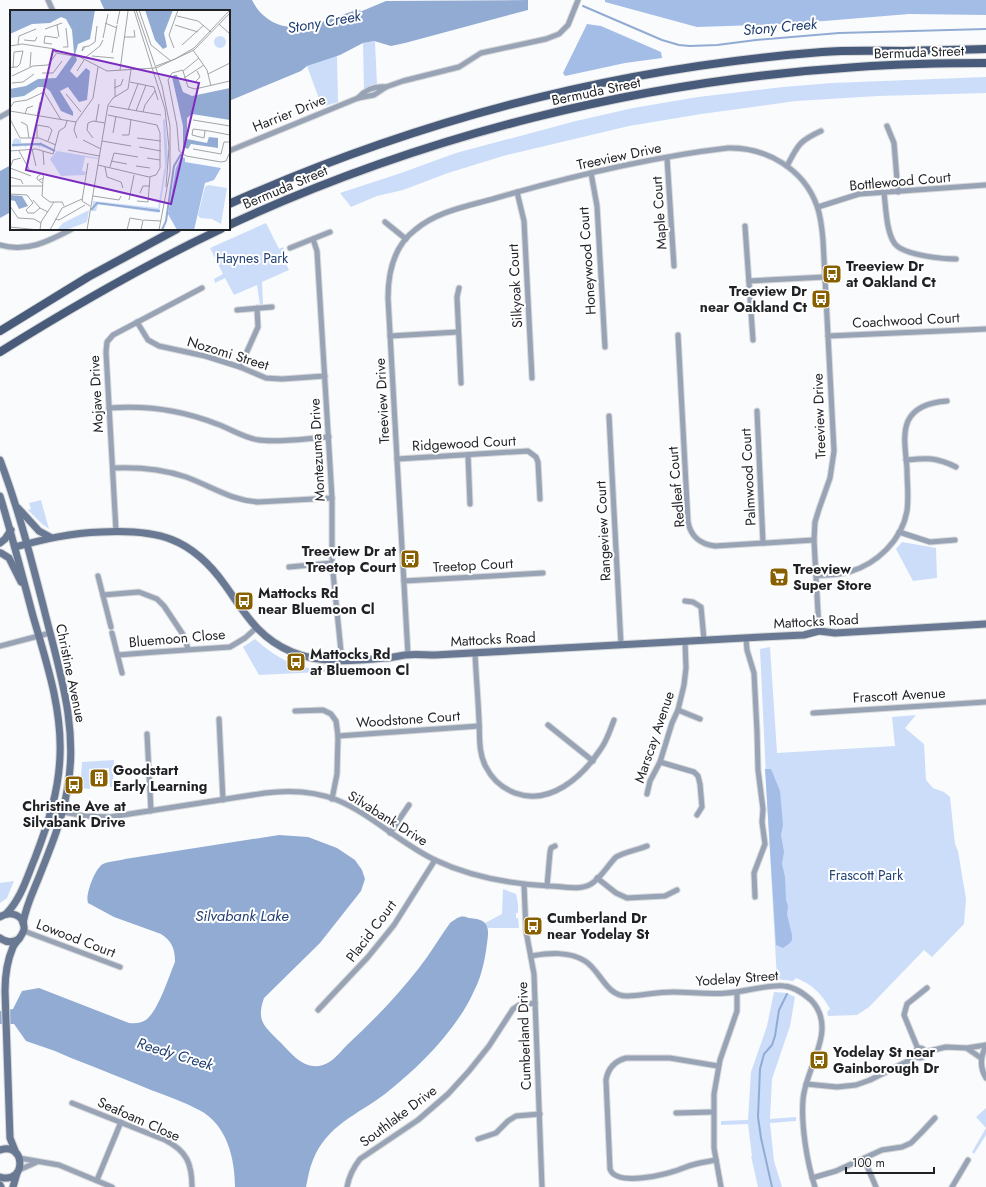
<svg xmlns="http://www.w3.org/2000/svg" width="986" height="1187" font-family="Jost,sans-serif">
	<rect width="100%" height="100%" fill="#fafbfd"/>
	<g fill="#ccddf9">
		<polygon points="374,41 375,42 377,85 364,90 363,43"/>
		<polygon points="337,55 338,102 322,107 307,66"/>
		<polygon points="986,77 986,93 878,96 796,101 701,114 629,126 503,156 448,173 403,190 377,196 351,207 340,193 401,173 456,153 576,121 633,108 698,97 783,87 832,83"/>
		<polygon points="266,223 279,249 283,247 286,254 282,256 289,270 262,282 263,304 260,305 257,285 234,295 225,278 215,283 214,279 223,274 210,248"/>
		<polygon points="41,500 49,529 42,524 28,510 31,509 29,503"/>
		<polygon points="902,542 936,548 937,578 913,581 896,549"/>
		<path d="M255,639C267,650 281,660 297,665C316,672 340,668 359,668L363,670L259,675L243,647Z"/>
		<path d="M770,647L777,753L895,746L892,717L916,715L905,728L924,744L926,780L933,788L944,792L950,797L955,844L958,851L966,899L964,924L932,957L924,950L869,1007L857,1015L828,1016L827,1012L830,1009C822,994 812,984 796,978L793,981L777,979L768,819L760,649Z"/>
		<polygon points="114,760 113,787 110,787 109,768 89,769 90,789 80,788 80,783 83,783 81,777 82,762"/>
		<polygon points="14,881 7,898 0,903 0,883"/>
		<polygon points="503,889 516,894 518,904 518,913 516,913 516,918 518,918 519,928 488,928 485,923 502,914"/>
		<polygon points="774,992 787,993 795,997 790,1026 772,1079 770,1119 796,1117 796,1121 770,1123 774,1161 782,1187 758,1187 751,1156 752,1156 748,1124 721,1125 721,1121 748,1120 751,1072 767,1026"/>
		<polygon points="986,1108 986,1135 974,1154 972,1152 986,1128 976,1117"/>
	</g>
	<g fill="#a3bde6">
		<polygon points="605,0 986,0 986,15 909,14 788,24 697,27 605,2"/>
		<polygon points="587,24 601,26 661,52 662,58 625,63 565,76 563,73"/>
		<polygon points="765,769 771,769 780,791 783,825 781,835 784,852 782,864 785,877 786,900 788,906 787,914 792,935 792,940 790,943 783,948 776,945"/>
	</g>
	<g fill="#92abd3">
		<path d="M100,0H252C256,8 261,14 268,19C295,38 329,18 357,10L362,11L386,1L528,0V10L405,43L391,46L374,41L363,43L340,55L307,66L301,71L229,101V11H105Z"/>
		<polygon points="11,165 11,212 0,218 0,171"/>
		<path d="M279,835L308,837L337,848L355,860L362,870L365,879L361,891L320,943L264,998C256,1021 264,1026 280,1042C291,1053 304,1071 323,1065C333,1062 341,1051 348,1044C373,1021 398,995 419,968C430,954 439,938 450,923C453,921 456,918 460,917C463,916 466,917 469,918C481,919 489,921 488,935C486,954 483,974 474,991C456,1031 419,1067 385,1094C357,1115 327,1125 313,1160C309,1169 308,1178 306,1187H235C235,1159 227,1124 199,1110C184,1102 167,1096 151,1090C124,1079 98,1068 71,1058L55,1051L26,1041L14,1024H0V1011L13,1009L22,991L39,988L129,1023C136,1024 142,1023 147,1019C159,1009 169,976 175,962C175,949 172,941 161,934L114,917L88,903C85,895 95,868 103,864C109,861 118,861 125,859Z"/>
	</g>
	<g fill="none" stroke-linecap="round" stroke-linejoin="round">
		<g stroke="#92abd3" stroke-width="2">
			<polyline points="583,6 662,40 679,45 690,46 717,45 756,40 839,33 986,29"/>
			<polyline points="772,1187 761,1138 758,1117 760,1069 764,1054 772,1045 775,1036 779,1010 787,994"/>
		</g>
		<g stroke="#d7d8da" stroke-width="7">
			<g id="street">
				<polyline points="48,0 53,11"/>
				<path d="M358,98C365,90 375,86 386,87"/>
				<polyline points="0,117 11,111"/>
				<polyline points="887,126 894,143 898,192"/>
				<polyline points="229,151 358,98 374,95 386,87 403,81 459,67 481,53 546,39 559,34 568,25 578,0"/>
				<polyline points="667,158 674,266"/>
				<path d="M787,166C798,145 799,141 821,131"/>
				<polyline points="591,173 597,206 605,347"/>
				<polyline points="517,192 524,221 532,378"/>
				<path d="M884,193C886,207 886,232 895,244C904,255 942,259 956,259"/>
				<polyline points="818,207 859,194 986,185"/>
				<polyline points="385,222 406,239"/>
				<polyline points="745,226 753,340"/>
				<polyline points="313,239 317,251 332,498 332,563 342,661"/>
				<path d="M0,245C27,253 49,241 72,229"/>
				<polyline points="290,248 330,232"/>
				<polyline points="749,281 825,277"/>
				<polyline points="459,288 457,297 461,383"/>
				<polyline points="237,310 272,307"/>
				<polyline points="137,322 148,340 159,346 205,356 240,367 266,378 282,379 325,376"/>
				<path d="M678,335L688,522C691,537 700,544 715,546L814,540"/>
				<polyline points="390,336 458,332"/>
				<polyline points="828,336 986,329"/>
				<polyline points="240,367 258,327 257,308"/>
				<path d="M109,408C146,405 182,410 217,424C231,429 244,438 259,440C278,443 309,438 329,437"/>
				<polyline points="757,411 763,543"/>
				<polyline points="609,416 621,645"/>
				<polyline points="468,455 470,504"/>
				<polyline points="397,459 528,451 536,457 538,462 540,499"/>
				<path d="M906,460C927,458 936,457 956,467"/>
				<path d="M113,468C137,467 162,469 186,477C211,486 230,500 258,502L332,498"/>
				<polyline points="116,531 106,352 107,342 113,335 202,288"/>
				<polyline points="899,532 930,542 955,540"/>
				<polyline points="289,567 332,563"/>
				<polyline points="98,576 111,627"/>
				<path d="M816,576C827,575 838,575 849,572C877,564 902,540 907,511C909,497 907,483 907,469C906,453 902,435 908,421C915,406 933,402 947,401"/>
				<polyline points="404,581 543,573"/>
				<polyline points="103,595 139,592 157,599 164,606 184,636 188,649"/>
				<polyline points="685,601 693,602 701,607 704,640"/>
				<polyline points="112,633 122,673"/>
				<polyline points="746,638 747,650 754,673 757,731 758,770 763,809 762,822 765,844 754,873 755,897"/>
				<polyline points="0,646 50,633"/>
				<path d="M475,653C476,675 478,697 479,720C480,735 478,753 486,767C492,779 502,788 515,793C550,806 582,777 600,750C607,741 610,730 614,720"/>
				<polyline points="118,655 156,652 230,647 245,638 256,628"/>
				<path d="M408,655L388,298C388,273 394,246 415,230C437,211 469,206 496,198C572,176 650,157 728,148C766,147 804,169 817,206C821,217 822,228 823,240L834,451L830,478L819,509L815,522L814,540L819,631"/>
				<polyline points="678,710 700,719"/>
				<polyline points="295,711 323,710 331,714 336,721 338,736 337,774 332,799"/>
				<polyline points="813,713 986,702"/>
				<polyline points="219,719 223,800"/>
				<polyline points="548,725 593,761"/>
				<polyline points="147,734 151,811"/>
				<polyline points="338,736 479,726"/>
				<polyline points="660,762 694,772 698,776 700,784 702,807 697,815"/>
				<polyline points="647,794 650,781 660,762 672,723 678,710 684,685 686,668 685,641"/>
				<path d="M52,810L85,816L110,817L265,793C289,790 314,791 337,800C371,814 401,844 435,860C471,877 510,884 549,886C562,886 580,891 591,884C601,878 608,865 616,857C625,852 637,850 647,846"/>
				<polyline points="390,833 409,805"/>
				<polyline points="597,878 616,893 627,898 665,896 677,890"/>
				<polyline points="524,885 526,931 534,974 542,1187"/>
				<polyline points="547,886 550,852 551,848 555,846"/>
				<polyline points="24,931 120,967"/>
				<path d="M531,956C549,953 569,951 585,961C601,971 606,997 628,996C643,995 658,992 673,992C691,992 709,995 727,993C744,992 769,984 784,986C795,987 803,993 811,1000C839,1029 805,1068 803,1100C801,1125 807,1163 815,1187"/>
				<polyline points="318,1010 368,957 394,925 435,860"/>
				<path d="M986,1046C980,1057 980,1068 986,1078"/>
				<circle cx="920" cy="1053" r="5"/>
				<polyline points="918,1049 904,1015 907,1004 927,988"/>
				<polyline points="968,1049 981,1058"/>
				<polyline points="925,1052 946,1047 967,1048 986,1045"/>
				<polyline points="806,1084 837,1087 856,1085 870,1080 908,1061 915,1055"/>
				<path d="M72,1103L165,1140C187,1151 192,1164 192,1187"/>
				<polyline points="676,1113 713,1112"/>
				<polyline points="478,1139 496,1133 508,1121 516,1116 540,1114"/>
				<polyline points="19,1158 59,1165 112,1187"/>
				<polyline points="864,1159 876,1187"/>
				<path d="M716,1160C706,1162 695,1163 686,1167C667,1175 616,1187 610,1169L606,1080C608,1068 615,1061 626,1058H670L718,1066"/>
				<polyline points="19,1170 37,1162"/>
				<polyline points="812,1178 836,1171 882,1150 902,1147 911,1143 921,1133 935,1118"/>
				<polyline points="97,1180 121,1122"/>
				<path d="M347,1187C349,1176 353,1168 360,1159L418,1120L448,1094L469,1071L489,1046L513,1009L519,1005L535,1003"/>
				<polyline points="721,1187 714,1148 714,1094 720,1060 737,1011 737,992"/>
				<polyline points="952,1187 968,1160"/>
			</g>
		</g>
		<g stroke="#d7d8da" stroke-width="9">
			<g id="secondary">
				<path d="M0,460C19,510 32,562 45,613C60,673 79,730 67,791C62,821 50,849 39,877C33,892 26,906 23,923"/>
				<path d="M0,496C12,535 22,575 33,616C46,661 62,708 60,755C59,791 48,824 35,858C27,877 21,899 6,914"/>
				<polyline points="18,508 39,531 50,537"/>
				<polyline points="0,543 5,539 11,530"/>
				<path d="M15,547C45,539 71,533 101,532C157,529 191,537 225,585C245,613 258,638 292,652C321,664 354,661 384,658C391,658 398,656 405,655C415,654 425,655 435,655L762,637L804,635L819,631L835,633L986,624"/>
				<polyline points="1,553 9,558 21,582"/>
				<path d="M0,917C10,910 25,915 24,929C23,936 16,941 13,947C7,961 5,975 5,991L10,1138L16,1153"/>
				<path d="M0,938C6,943 12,943 19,939"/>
				<path d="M0,1150C26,1141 27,1185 0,1177"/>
				<polyline points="0,1185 1,1187"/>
				<polyline points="13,1187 17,1173"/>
			</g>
		</g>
		<g stroke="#d7d8da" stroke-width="10">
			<g id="primary">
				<path d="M229,204C417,120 616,68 822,52C849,50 876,51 904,51C931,50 959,50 986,49"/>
				<path d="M229,225C426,134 640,81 857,67C900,64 943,63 986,63"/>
				<polyline points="0,331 88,277 177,229"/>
				<path d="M0,352C72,307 145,265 221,229"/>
			</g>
		</g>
		<use href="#street" stroke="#98a3b5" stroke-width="5"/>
		<use href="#secondary" stroke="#697993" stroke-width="7"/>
		<use href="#primary" stroke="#485b7a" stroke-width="8"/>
	</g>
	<defs>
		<g id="bus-square" transform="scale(1)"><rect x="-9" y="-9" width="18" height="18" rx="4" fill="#896000" stroke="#fff"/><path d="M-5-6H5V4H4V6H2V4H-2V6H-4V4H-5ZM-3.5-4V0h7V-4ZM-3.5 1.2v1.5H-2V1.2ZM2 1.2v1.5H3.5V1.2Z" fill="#fff"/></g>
		<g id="supermarket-square" transform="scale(1)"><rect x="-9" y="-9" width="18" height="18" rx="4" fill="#896000" stroke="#fff"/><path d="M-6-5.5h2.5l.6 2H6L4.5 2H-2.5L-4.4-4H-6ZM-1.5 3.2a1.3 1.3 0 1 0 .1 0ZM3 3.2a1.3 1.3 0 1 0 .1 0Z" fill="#fff"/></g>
		<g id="building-square" transform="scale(1)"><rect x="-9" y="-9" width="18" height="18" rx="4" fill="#896000" stroke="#fff"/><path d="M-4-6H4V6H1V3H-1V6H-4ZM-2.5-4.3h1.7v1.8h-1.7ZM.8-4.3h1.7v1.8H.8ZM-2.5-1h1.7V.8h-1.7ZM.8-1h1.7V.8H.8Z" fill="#fff"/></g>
	</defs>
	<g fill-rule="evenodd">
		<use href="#bus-square" x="832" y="274"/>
		<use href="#bus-square" x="821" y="299"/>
		<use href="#bus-square" x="410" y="559"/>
		<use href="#supermarket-square" x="779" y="577"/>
		<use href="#bus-square" x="244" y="601"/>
		<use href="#bus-square" x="296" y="662"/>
		<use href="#building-square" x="99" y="778"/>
		<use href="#bus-square" x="74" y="785"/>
		<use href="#bus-square" x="533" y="926"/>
		<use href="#bus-square" x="819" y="1060"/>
	</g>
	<g text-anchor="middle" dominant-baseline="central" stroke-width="4" stroke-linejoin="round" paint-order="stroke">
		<g font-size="14" fill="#1f2125" stroke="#fff">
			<text transform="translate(919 52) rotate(-2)">Bermuda Street</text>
			<text transform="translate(596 91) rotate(-12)">Bermuda Street</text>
			<text transform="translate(289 113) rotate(-22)">Harrier Drive</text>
			<text transform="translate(619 156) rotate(-12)">Treeview Drive</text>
			<text transform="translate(900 181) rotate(-5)">Bottlewood Court</text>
			<text transform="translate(285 187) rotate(-23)">Bermuda Street</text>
			<text transform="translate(659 213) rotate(-94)">Maple Court</text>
			<text transform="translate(587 261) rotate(-94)">Honeywood Court</text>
			<text transform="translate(515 286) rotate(-93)">Silkyoak Court</text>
			<text transform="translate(906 320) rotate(-3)">Coachwood Court</text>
			<text transform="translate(228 353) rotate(17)">Nozomi Street</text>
			<text transform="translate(96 394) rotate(-93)">Mojave Drive</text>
			<text transform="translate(382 401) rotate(-93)">Treeview Drive</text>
			<text transform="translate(819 416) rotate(-92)">Treeview Drive</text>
			<text transform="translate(464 443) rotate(-3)">Ridgewood Court</text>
			<text transform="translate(317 450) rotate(-93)">Montezuma Drive</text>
			<text transform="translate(748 477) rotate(-93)">Palmwood Court</text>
			<text transform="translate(676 487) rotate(-95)">Redleaf Court</text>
			<text transform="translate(603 531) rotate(-93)">Rangeview Court</text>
			<text transform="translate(473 565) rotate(-3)">Treetop Court</text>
			<text transform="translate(816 621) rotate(-3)">Mattocks Road</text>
			<text transform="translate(177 638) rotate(-5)">Bluemoon Close</text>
			<text transform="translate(493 639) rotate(-3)">Mattocks Road</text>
			<text transform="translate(71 673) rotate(78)">Christine Avenue</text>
			<text transform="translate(899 695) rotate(-3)">Frascott Avenue</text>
			<text transform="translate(408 719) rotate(-4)">Woodstone Court</text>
			<text transform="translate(654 737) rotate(-71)">Marscay Avenue</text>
			<text transform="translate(388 818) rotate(32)">Silvabank Drive</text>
			<text transform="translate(371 931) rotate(-53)">Placid Court</text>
			<text transform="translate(76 938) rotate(21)">Lowood Court</text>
			<text transform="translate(737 978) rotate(-4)">Yodelay Street</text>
			<text transform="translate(524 1036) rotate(-92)">Cumberland Drive</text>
			<text transform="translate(398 1116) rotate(-37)">Southlake Drive</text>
			<text transform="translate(139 1119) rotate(24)">Seafoam Close</text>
		</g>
		<g font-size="14" fill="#244376" stroke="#fff">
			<text x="252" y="258">Haynes Park</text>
			<text x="866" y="875">Frascott Park</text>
		</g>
		<g font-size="14" font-weight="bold" fill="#1f2125" stroke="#fff" text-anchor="start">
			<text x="846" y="266">Treeview Dr<tspan x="846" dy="16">at Oakland Ct</tspan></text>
			<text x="807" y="291" text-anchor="end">Treeview Dr<tspan x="807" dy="16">near Oakland Ct</tspan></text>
			<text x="396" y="551" text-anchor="end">Treeview Dr at<tspan x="396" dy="16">Treetop Court</tspan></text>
			<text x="793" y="569">Treeview<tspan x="793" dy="16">Super Store</tspan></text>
			<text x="258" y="593">Mattocks Rd<tspan x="258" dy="16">near Bluemoon Cl</tspan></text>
			<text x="310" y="654">Mattocks Rd<tspan x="310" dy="16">at Bluemoon Cl</tspan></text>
			<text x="113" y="770">Goodstart<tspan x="113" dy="16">Early Learning</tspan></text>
			<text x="74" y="806" text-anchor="middle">Christine Ave at<tspan x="74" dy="16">Silvabank Drive</tspan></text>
			<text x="547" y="918">Cumberland Dr<tspan x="547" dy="16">near Yodelay St</tspan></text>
			<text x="833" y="1052">Yodelay St near<tspan x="833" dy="16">Gainborough Dr</tspan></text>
		</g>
		<g font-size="15" font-style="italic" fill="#203e71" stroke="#fff">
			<text transform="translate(324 22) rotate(-10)">Stony Creek</text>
			<text transform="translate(780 27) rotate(-5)">Stony Creek</text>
			<text x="242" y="916">Silvabank Lake</text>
			<text transform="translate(175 1054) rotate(17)">Reedy Creek</text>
		</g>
	</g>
	<g transform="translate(10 10)">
		<rect width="220" height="220" fill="#fafbfd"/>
		<path d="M204 32a6 6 0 1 1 12 0a6 6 0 1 1-12 0ZM155,109L158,148L149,203L88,194L86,201H82L83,191L148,198L155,156L153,110ZM6,128L11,130V133H30L31,130V133L45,141L30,136L29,139V136L25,135L16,136V139L15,136L2,137L3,130ZM47,141L88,148V149L75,147L72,161L76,162L75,165L51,166L40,149ZM198,175L217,178L211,214L202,209L190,208L188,205L195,177ZM79,200L77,212L56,220H47L53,213Z" fill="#ccddf9"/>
		<path d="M171,147L175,148V152L211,158L204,170L195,173L184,220H167L158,204L166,158Z" fill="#a3bde6"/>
		<path d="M0,0H85L80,29L68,34L65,45L67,50L60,61L67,68L76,58L80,61L77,90L69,92L58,77L50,81L63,102V106L51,101L40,81L35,77H28L14,86L0,88V79L16,76L28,69L46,68L64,43L62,20L56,9L51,7L40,13L22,14L0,24ZM163,0L154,23L157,37L153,39L145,30L135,0ZM164,65H167L173,82L182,86L220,78V110L182,104L177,108V129L197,133L199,127L208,128V138L181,134L178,139L173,137V116L162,67ZM0,185L12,186L18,196L9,199L5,191L0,190Z" fill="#92abd3"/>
		<path fill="none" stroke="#92abd3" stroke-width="2" d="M2,135L31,134L45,141M81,200L87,193L150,201M152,220L156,211L164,156L171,144"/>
		<path fill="none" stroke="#a2a4a7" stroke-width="1" d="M124,0L155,99L159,138L156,177M126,0L152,76L160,116V162L149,220M129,0L141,35L161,51M167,6L188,11L201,22M95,13L107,18M107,14L110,0M209,14L220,24M47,15L49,27M165,15L188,22M35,19L52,13M114,27H125L124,20M93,28L98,4M14,30L25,31L27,27M8,34L9,26L26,19M42,34L34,33L35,26L48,28M172,35L194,15M0,36L12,34L45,39M53,37H58L56,18M75,37L72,41L73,37L79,36L85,32L87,16M164,38L159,25L168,0M45,39L46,43L70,47L97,61L145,58M183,40L197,60L201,76M102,43L107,15M82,46L104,48M76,47L90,36L93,30M189,48L173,61L178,77L185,79L220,71M146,56L165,49L184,38L220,0M20,57L21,42M0,58L4,57H7L10,54L13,41L4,42L3,58M146,58L184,40L220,3M110,60L118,1M173,60L162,63L158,70L167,116L169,141L176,146L211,152L216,151L220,142M67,61L74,50M32,63H43L52,51M198,64L220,53M2,66L23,56L38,55L46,44M174,68L194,55M186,71L190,67L187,61M120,72L144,77L148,90M2,73L13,72L24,64M104,78L111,75L113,69M56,84L71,102M105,87V69M99,96L151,105M0,98L4,92L17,90L34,82L51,110M118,100L128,74M0,101L66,112M126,101L136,75M133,102L135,95L145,81M15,104L17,98L23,96M27,106L30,92M0,109L10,128H29L46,135M183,110L220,116M86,111L89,94M11,112L17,115L19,128M195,121L194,128L182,125L183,119L199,121L220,125M103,123L106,106M112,125H119L121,109M27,128V115L39,117L42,120L38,131M67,128L64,120L66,112L83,88L88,57M83,128L77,120L78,113L83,111L95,113M127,128L151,131M73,130L91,139M92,131L121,136M129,137L151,141M22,139L26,156M183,139L211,144L214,132H220M58,140L89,146M0,141L26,139L43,144L49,121L55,117L57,111M9,141L19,159M33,141L34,155M137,148L150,150M101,151L117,154M78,153L72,191L80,196M88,155L139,167L146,165L150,158V123L147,115L98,105M126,156L140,158M95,157L97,167L111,172L113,178M100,157L104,143L128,147M0,158L21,166M0,158L3,150L11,148M0,167L11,170L13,174M33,169L32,186L40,192H52L54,196M29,170L34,168L32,163L27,167V169L32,173M0,176H32M130,183L133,176H140M0,184L17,185L23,193L16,200L18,203H24L30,198M83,186L109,190L111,186M23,190L30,198L38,202M119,190L124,165M127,191L138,192L140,167M0,196L8,208L24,209L31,213M45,209L49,210L75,195M0,217L29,220M30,220L31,212L44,192M40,220L52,198L72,189M77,220L98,95L103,88L118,79L121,60M117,220L120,208L132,210M131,220L133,210L151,211"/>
		<path fill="#7b2cbf" fill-opacity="0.15" stroke="#7b2cbf" stroke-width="2" d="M43,40L189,73L161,194L16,160Z"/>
		<rect width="220" height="220" fill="none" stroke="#1f2125" stroke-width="2"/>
	</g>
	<path d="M846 1167v6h88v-6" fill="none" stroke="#1f2125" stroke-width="2"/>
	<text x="852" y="1167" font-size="12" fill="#1f2125" stroke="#ffffff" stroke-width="3" paint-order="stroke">100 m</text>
</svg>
